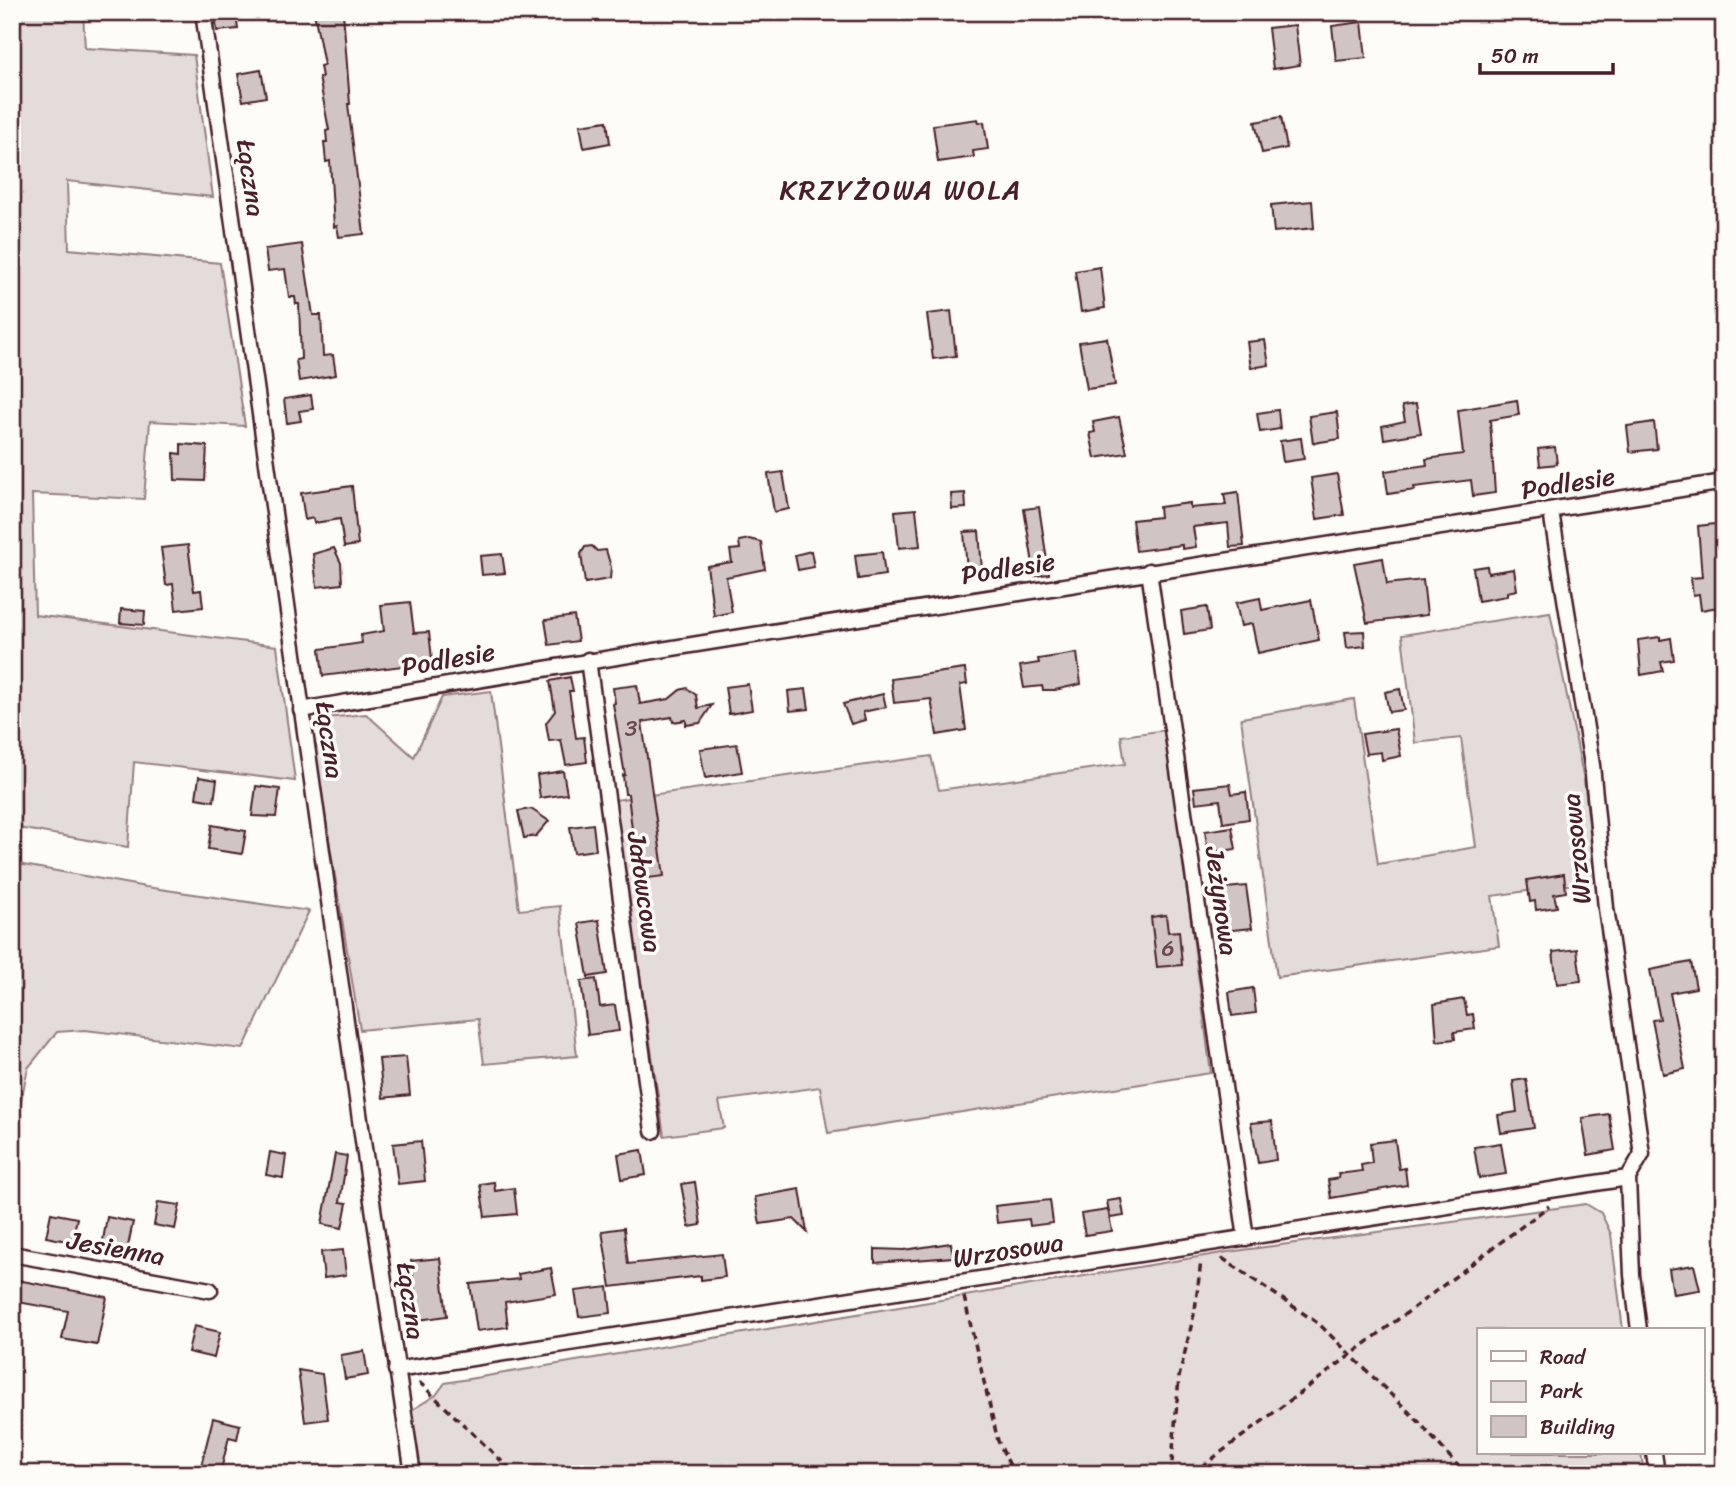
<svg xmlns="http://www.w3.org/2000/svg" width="1736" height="1486" font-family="Sriracha,sans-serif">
	<rect width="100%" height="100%" fill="#fdfcf7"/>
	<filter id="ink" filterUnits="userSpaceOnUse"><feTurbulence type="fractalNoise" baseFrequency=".0143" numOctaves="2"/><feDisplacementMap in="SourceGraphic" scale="14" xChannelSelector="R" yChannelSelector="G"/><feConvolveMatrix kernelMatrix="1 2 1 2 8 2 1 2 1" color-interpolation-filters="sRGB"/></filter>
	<g filter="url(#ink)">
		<g fill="#e3dcda" stroke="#967e82" stroke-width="2">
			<polygon points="12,12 83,12 85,48 194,55 213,197 67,181 69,249 220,263 245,426 150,421 144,499 32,494 35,615 277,646 295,781 134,762 128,847 12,827"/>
			<polygon points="1550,612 1584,780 1596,881 1492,896 1499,946 1277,977 1241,718 1354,699 1378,864 1476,847 1461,738 1415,743 1402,635"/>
			<polygon points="491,691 519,910 560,906 577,1056 484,1064 478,1019 360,1030 315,753 326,718 366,714 414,757 442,697"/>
			<polygon points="1166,730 1211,1073 828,1133 820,1087 719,1101 724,1128 664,1136 614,800 931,756 939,790 1125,764 1121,736"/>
			<polygon points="12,863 146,887 309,911 243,1049 85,1030 57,1032 28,1068 19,1110 12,1123"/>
			<polygon points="1586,1204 1601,1213 1611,1234 1623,1330 1479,1330 1479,1453 1641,1453 1644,1474 416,1474 407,1413 436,1395 445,1383 1228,1252"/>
		</g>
		<g fill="#d0c5c4" stroke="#4a1f2b" stroke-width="2">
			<polygon points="314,12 343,12 350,104 348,104 364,234 339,237 337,226 334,227 330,161 326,162 324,142 327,142 326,131 329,130 319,77 322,77 320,66 324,65"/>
			<polygon points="236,14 238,29 217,31 215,17"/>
			<polygon points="1362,22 1366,58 1336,61 1332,26"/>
			<polygon points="1295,25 1300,65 1273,69 1268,28"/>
			<polygon points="261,70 266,97 243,101 238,74"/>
			<polygon points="1281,117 1287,148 1262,153 1255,122"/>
			<polygon points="978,119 979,123 984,122 988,149 973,151 974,157 938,162 933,125"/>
			<polygon points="607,121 610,143 584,148 580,125"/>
			<polygon points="1312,201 1314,228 1274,232 1271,205"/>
			<polygon points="302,244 313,315 321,315 323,356 333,355 336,375 299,381 296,360 301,359 299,304 296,304 295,297 289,297 285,269 268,271 265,249"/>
			<polygon points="1100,267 1105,308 1081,312 1075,271"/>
			<polygon points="951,311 956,356 933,359 927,314"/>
			<polygon points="1107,338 1115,385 1087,389 1079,342"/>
			<polygon points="1265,340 1269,365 1251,368 1247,342"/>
			<polygon points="311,395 313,409 299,411 301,421 287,423 284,399"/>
			<polygon points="1517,400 1519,415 1490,420 1495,493 1473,496 1471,480 1414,487 1415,490 1388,494 1385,471 1427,465 1426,459 1463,454 1458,410"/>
			<polygon points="1416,404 1421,433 1384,439 1382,426 1405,421 1402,406"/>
			<polygon points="1278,410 1280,429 1260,432 1257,413"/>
			<polygon points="1337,412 1340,439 1313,443 1309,416"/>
			<polygon points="1119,417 1127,453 1095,458 1090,433 1095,432 1093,422"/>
			<polygon points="1654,422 1657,449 1630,452 1627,426"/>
			<polygon points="1301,438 1304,459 1283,462 1280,441"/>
			<polygon points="181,444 207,446 205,481 175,480 174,453 181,454"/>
			<polygon points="1555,447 1557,464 1540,466 1538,449"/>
			<polygon points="783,472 789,509 774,512 768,474"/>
			<polygon points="1337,474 1344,515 1317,519 1311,478"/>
			<polygon points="352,486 358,545 344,547 340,519 314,523 313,518 305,520 301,493"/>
			<polygon points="1238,492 1244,546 1230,547 1228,523 1193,527 1196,547 1182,549 1182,545 1136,551 1132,520 1160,517 1159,507 1190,503 1190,508 1226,505 1224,494"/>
			<polygon points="965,493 966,508 952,509 951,494"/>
			<polygon points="1039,507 1049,574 1035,576 1024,509"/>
			<polygon points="916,509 920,546 899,548 895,511"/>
			<polygon points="1724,523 1724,606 1701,610 1699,594 1693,595 1691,578 1702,577 1698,526"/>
			<polygon points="979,531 982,570 967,571 964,532"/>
			<polygon points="749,539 761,542 765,569 726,577 732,612 714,616 707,566 732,562 730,550 740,549 739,541"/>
			<polygon points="188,545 194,591 201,590 203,607 176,610 173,584 166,585 161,548"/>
			<polygon points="592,546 597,551 606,550 611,567 610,579 585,583 581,554 585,547"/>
			<polygon points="334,548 341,563 342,584 317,587 313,554"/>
			<polygon points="811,551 814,567 798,570 795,555"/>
			<polygon points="882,552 885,575 858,579 855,555"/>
			<polygon points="502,554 505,573 482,575 480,556"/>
			<polygon points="1383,558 1387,584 1423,580 1427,615 1367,623 1354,563"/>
			<polygon points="1487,566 1488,573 1514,569 1517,590 1507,592 1507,596 1478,601 1473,568"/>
			<polygon points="1260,598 1262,610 1311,600 1319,640 1258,653 1252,624 1241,626 1236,603"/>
			<polygon points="410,602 414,633 429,632 433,668 419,670 418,664 323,676 320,649 362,643 361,635 384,631 381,605"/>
			<polygon points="1207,607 1210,630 1184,634 1181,611"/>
			<polygon points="121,609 145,611 144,625 120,623"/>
			<polygon points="574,616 578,641 549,645 545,620"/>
			<polygon points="1364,631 1365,646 1347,648 1345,632"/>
			<polygon points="1660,637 1660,640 1671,638 1674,660 1661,662 1663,671 1641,675 1638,640"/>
			<polygon points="1077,653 1081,684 1055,690 1043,690 1042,686 1024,688 1020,666 1039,663 1038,659"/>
			<polygon points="965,669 967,684 960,685 966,730 937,735 931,699 894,703 891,679"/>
			<polygon points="570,677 573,691 569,691 576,738 584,737 587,762 566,765 561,740 549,741 546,723 555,711 550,681"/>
			<polygon points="748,684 752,710 729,714 725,687"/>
			<polygon points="637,685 640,704 669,699 680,690 687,688 696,695 698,708 712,705 700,723 686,725 686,720 673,722 672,717 642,722 664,876 641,879 638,864 636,865 628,794 625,794 623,775 625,775 613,704 615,703 613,688"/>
			<polygon points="806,689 809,709 790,711 788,691"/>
			<polygon points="1400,689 1404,710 1389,712 1385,692"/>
			<polygon points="883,694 886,707 863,712 865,720 851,724 843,704"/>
			<polygon points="1396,729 1401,756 1382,760 1381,752 1366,754 1362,734"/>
			<polygon points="737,744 742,772 705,778 700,749"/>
			<polygon points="563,771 567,794 540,798 537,775"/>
			<polygon points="199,777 217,780 214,801 196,798"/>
			<polygon points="1230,784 1232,794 1246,792 1249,819 1223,823 1220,800 1196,803 1194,788"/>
			<polygon points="256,786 280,789 276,817 252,816"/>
			<polygon points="531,809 549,821 536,836 524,838 518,811"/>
			<polygon points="593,824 596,850 574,853 570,827"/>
			<polygon points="212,825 246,831 242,854 208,849"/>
			<polygon points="1232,827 1236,849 1208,853 1205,831"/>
			<polygon points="1564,874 1566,892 1554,894 1557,907 1536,910 1535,901 1530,902 1527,880"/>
			<polygon points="1246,886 1252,928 1223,931 1217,889"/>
			<polygon points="1166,915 1168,932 1179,931 1182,965 1157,967 1151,917"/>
			<polygon points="599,920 607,974 588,977 579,923"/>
			<polygon points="1577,949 1581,981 1557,984 1553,952"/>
			<polygon points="1691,962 1696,988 1670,993 1685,1069 1663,1074 1652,1020 1660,1019 1650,970"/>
			<polygon points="596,979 600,1007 615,1005 619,1031 588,1035 581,981"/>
			<polygon points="1253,988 1256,1013 1232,1016 1229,992"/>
			<polygon points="1464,999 1467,1015 1473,1014 1475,1029 1454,1032 1455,1039 1437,1041 1434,1004"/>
			<polygon points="406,1057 410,1095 383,1098 379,1059"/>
			<polygon points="1526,1079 1534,1128 1501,1133 1498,1115 1517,1112 1513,1081"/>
			<polygon points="1609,1114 1615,1150 1588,1155 1582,1118"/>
			<polygon points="1272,1121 1276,1160 1258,1163 1251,1123"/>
			<polygon points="1395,1140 1399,1169 1405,1168 1407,1185 1331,1198 1328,1180 1339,1178 1338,1174 1362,1171 1361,1165 1372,1163 1370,1143"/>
			<polygon points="421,1141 425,1181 398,1184 393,1144"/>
			<polygon points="1501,1143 1506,1174 1479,1178 1474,1147"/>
			<polygon points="642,1150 646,1175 622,1179 618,1154"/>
			<polygon points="270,1152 286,1155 283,1178 266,1175"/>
			<polygon points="335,1154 347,1156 340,1202 347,1203 342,1228 322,1224"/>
			<polygon points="494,1182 495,1191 514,1188 517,1214 485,1217 480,1184"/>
			<polygon points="695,1182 701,1225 689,1227 681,1184"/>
			<polygon points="800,1189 807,1232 794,1219 760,1224 755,1197"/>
			<polygon points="1121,1199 1124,1216 1110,1218 1107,1201"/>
			<polygon points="1050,1200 1053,1223 1030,1226 1029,1219 997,1223 995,1206"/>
			<polygon points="158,1202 180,1205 175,1229 154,1225"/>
			<polygon points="1108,1210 1112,1231 1085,1235 1081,1214"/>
			<polygon points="51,1213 77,1218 72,1242 46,1237"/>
			<polygon points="107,1217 133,1222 127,1251 102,1246"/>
			<polygon points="624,1228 628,1264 722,1254 725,1277 701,1280 701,1276 611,1287 602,1231"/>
			<polygon points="951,1243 953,1257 875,1263 875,1249 904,1250"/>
			<polygon points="343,1250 346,1275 324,1278 321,1252"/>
			<polygon points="440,1258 447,1316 418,1320 411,1261"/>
			<polygon points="1694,1265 1700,1290 1673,1294 1669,1269"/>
			<polygon points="551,1268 556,1294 505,1302 508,1327 477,1331 470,1284 519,1279 518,1274"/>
			<polygon points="12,1279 107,1297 97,1345 62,1339 68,1311 12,1301"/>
			<polygon points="608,1287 611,1313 579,1317 575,1291"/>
			<polygon points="194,1326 220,1332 214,1358 188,1352"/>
			<polygon points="364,1351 368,1375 345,1379 341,1355"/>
			<polygon points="298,1370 322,1374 328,1419 305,1422"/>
			<polygon points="213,1418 240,1425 237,1439 229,1437 220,1474 199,1474"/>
		</g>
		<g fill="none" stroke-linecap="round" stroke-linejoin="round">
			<g stroke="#4a1f2b" stroke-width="19">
				<g id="minor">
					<polyline points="203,12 364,1148 413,1474"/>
					<polyline points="1551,512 1592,765 1606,908 1642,1154 1628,1178 1632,1275 1639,1330"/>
					<polyline points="1149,571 1246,1238"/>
					<polyline points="588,660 653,1131"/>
					<path d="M301,710C774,628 1250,559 1724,482"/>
					<polyline points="12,1254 210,1290"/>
					<polyline points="396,1370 1628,1178"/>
					<polyline points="1654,1453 1657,1474"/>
				</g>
			</g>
			<g stroke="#4a1f2b" stroke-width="3.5" stroke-dasharray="7 5" stroke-linecap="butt">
				<polyline points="1222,1258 1319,1324 1419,1422 1465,1474"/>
				<polyline points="964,1297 998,1441 1014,1474"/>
				<polyline points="419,1382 515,1474"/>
				<polyline points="1171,1474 1179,1377 1195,1310 1201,1261"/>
				<polyline points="1192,1474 1549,1206"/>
			</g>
			<use href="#minor" stroke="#fdfcf7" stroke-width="14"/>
		</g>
	</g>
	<g text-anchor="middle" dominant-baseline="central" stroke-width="7" stroke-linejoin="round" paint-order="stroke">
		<g font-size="23" fill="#6c4851">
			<text x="631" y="728">3</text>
			<text x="1168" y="948">6</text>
		</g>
		<g font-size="26" fill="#4a1f2b" stroke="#fdfcf7">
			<text transform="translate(251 178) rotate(82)">Łączna</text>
			<text transform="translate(1568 483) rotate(-9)">Podlesie</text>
			<text transform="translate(1008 568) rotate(-9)">Podlesie</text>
			<text transform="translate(448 659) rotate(-10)">Podlesie</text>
			<text transform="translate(330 740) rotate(82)">Łączna</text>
			<text transform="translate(1576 849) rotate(-96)">Wrzosowa</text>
			<text transform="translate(645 892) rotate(82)">Jałowcowa</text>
			<text transform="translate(1222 901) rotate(82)">Jeżynowa</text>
			<text transform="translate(116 1248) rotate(10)">Jesienna</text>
			<text transform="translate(1008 1250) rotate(-9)">Wrzosowa</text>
			<text transform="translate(411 1301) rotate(82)">Łączna</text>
		</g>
		<g font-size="28" letter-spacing="2" fill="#4a1f2b" stroke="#fdfcf7">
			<text x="901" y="189">KRZYŻOWA WOLA</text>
		</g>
	</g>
	<rect width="1736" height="1486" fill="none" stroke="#fdfcf7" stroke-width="42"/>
	<rect x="21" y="21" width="1694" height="1444" fill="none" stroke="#4a1f2b" stroke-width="2.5" filter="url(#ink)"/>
	<rect x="1477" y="1328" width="228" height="126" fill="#fdfcf7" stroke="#b5a4a5" stroke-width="2"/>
	<rect x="1491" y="1351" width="35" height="10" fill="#fdfcf7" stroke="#b5a4a5" stroke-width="2"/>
	<text x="1540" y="1364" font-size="21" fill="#4a1f2b">Road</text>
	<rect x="1491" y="1381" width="35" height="21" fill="#e3dcda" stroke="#b5a4a5" stroke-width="2"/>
	<text x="1540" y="1398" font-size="21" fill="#4a1f2b">Park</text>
	<rect x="1491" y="1416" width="35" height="21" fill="#d0c5c4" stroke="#b5a4a5" stroke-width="2"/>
	<text x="1540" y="1434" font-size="21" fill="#4a1f2b">Building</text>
	<path d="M1480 63v10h133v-10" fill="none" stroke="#4a1f2b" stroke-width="3.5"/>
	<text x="1491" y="63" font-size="21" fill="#4a1f2b" stroke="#fdfcf7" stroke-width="5" paint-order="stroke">50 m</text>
</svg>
